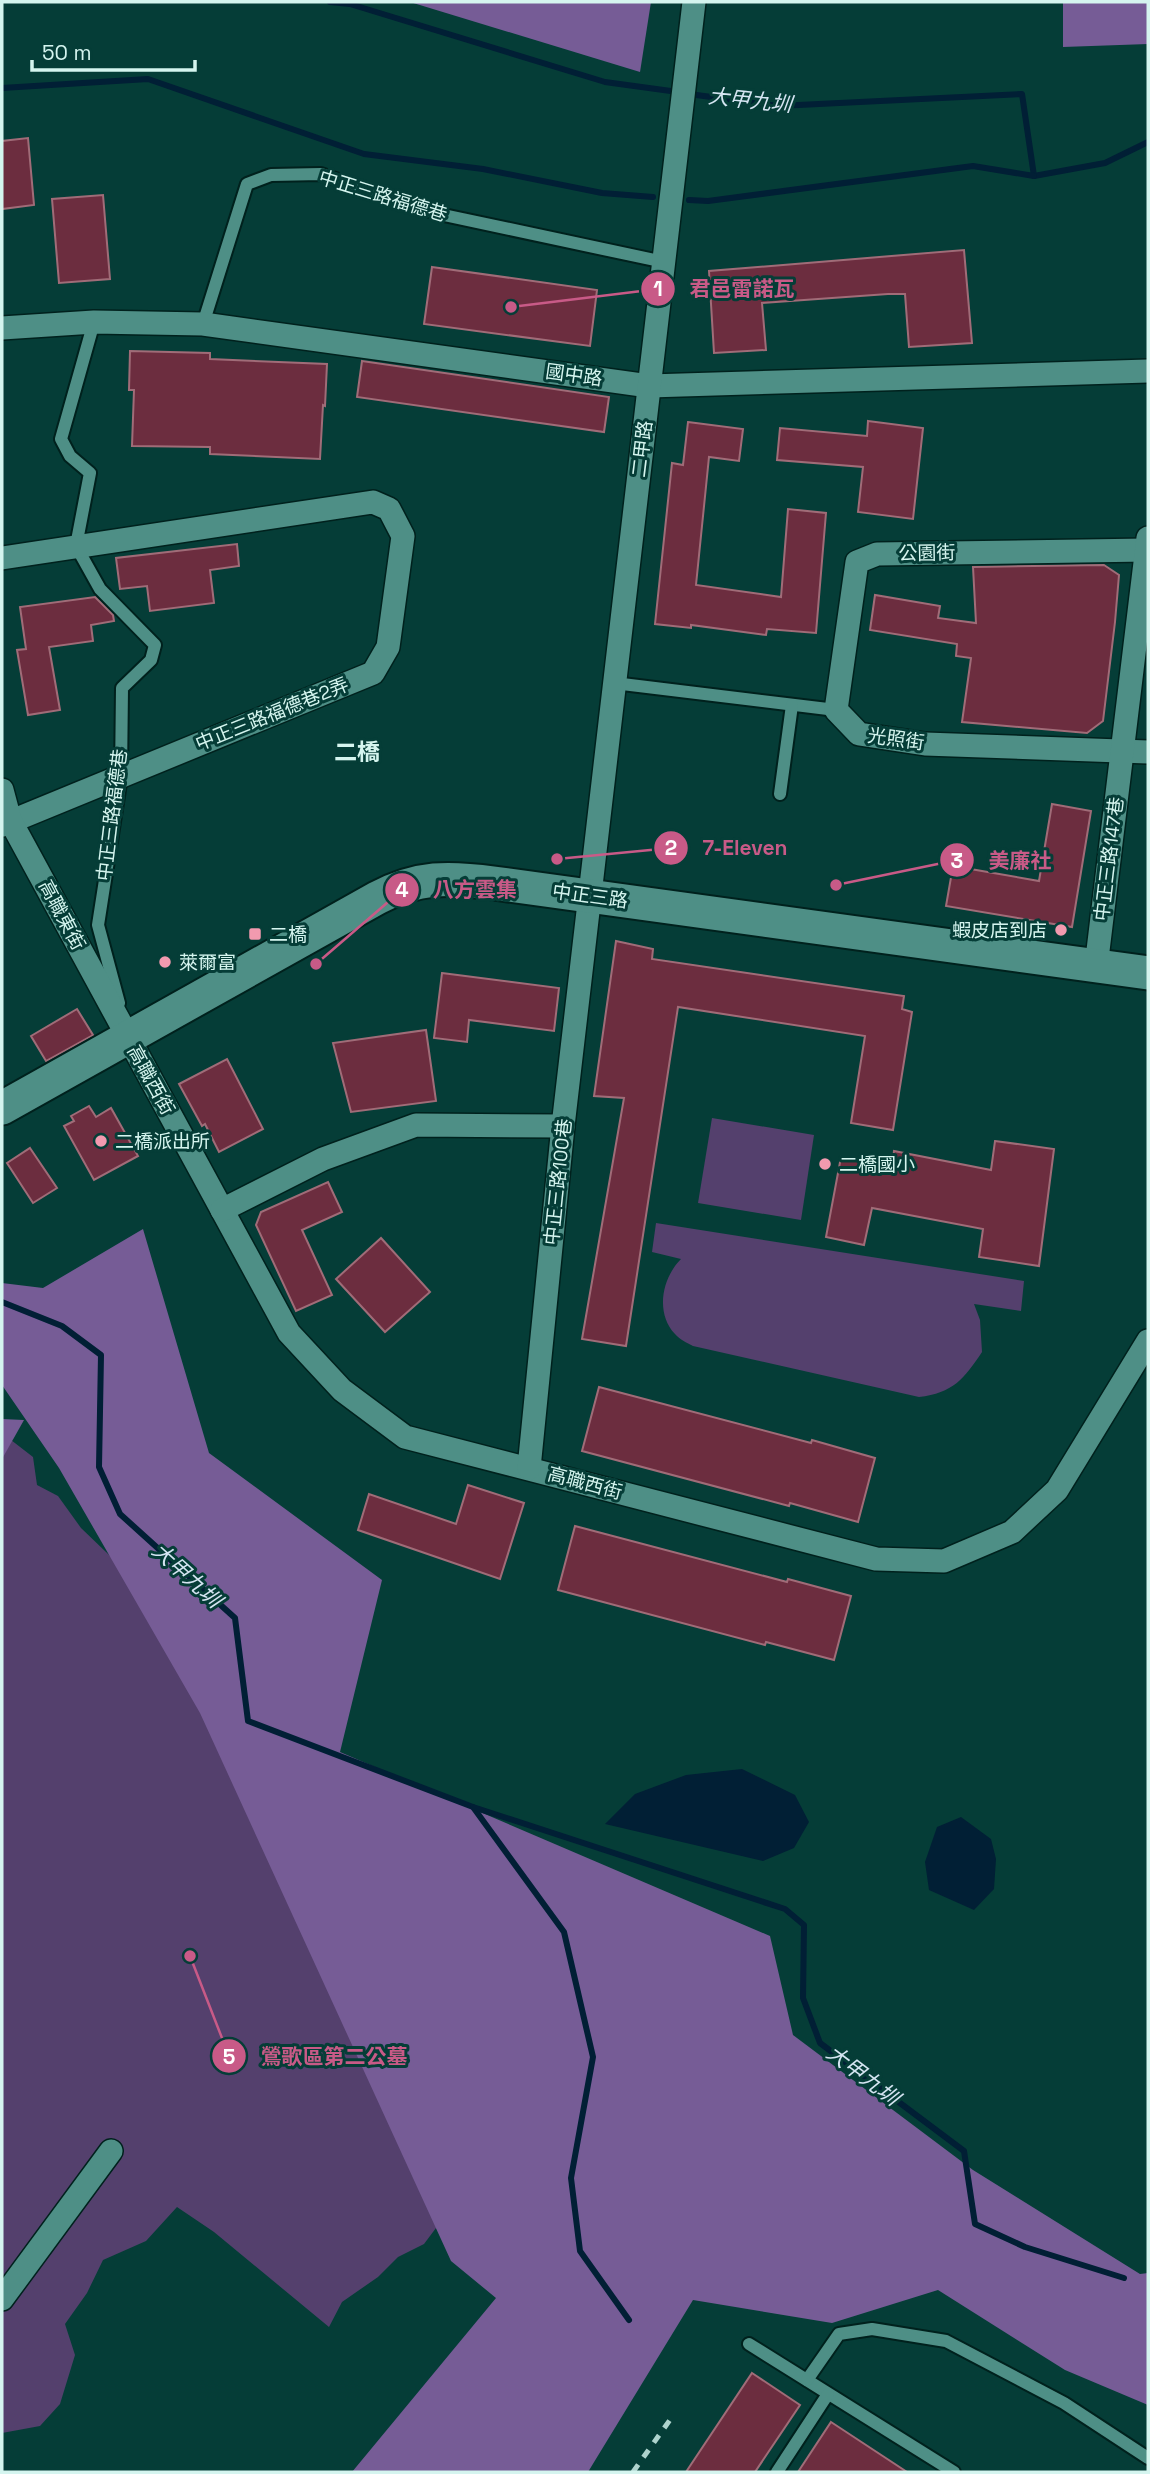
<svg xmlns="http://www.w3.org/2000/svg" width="1150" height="2474" font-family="'Space Grotesk','Noto Sans TC',sans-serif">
	<rect width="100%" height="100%" fill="#053d37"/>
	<g fill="#54406d">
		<polygon points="712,1118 814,1135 801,1220 698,1203"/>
		<path d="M656,1223L1024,1281L1021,1311L974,1304L980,1320L982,1352C964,1379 953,1393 919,1397L693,1346C687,1343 679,1339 675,1334C655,1313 662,1278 681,1259L652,1252Z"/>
		<polygon points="2,1433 33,1457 37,1485 58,1496 81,1528 157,1601 445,2208 436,2228 424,2244 398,2257 378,2277 342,2302 329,2327 214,2232 177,2207 146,2241 103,2260 87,2293 65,2324 75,2355 60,2404 40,2426 2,2433"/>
	</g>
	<g fill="#765c96">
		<polygon points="410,2 651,2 640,72"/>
		<polygon points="1063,2 1148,2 1148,44 1063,47"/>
		<polygon points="143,1229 209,1453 382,1580 340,1752 770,1936 793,2035 973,2170 1140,2274 1148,2273 1148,2405 1065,2370 938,2290 832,2323 693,2300 588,2472 352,2472 496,2298 451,2261 200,1713 59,1468 2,1385 2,1283 43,1288"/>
		<polygon points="2,1419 24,1420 2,1459"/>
	</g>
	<g fill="#011f35">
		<polygon points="742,1769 795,1795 809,1822 794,1848 763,1861 605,1824 635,1794 686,1775"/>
		<polygon points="961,1817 991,1839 996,1859 994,1889 974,1910 929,1890 925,1862 937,1827"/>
	</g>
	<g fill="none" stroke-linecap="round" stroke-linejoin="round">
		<g stroke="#011f35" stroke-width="6">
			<polyline points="330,2 350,4 605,82 678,92"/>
			<polyline points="2,88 148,79 364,154 483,169 602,193 653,197"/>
			<polyline points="689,94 778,106 1022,94 1034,176 1105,163 1148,142"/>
			<polyline points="689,200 708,201 973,166 1034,176"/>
			<polyline points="2,1302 62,1326 101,1355 99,1467 120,1514 235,1618 248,1721 473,1807 564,1932 593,2057 571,2178 580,2251 629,2320"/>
			<polyline points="473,1807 785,1909 804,1925 803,1998 820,2043 964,2151 975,2224 1025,2247 1124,2278"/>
		</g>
	</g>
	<g fill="#6c2d3f" stroke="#a06c78" stroke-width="2">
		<polygon points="28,138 34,205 2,209 2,141"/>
		<polygon points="103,195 110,279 59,283 52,199"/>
		<polygon points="964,250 972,343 909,347 905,294 888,294 762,303 766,350 714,353 709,271"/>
		<polygon points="432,267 597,290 590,346 424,324"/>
		<polygon points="130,351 210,353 210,359 327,364 325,406 323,405 320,459 210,454 210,447 132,446 134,390 129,390"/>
		<polygon points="362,361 609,397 604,432 357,397"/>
		<polygon points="868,421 923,428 913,519 858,512 863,467 777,460 780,428 867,436"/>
		<polygon points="688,422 743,429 739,461 709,457 696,585 781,597 788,509 826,513 816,633 767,629 766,635 691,625 691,628 655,624 672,463 683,465"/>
		<polygon points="237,544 239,566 210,570 214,603 150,611 147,586 120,589 116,558"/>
		<polygon points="1104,565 1119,575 1115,622 1103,721 1087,733 962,722 971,658 956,656 957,644 870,630 875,595 940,606 938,618 976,623 973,567"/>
		<polygon points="95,597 113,615 114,621 91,625 93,641 49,647 60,710 28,715 17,650 26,649 20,607"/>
		<polygon points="1052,804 1091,811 1072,927 946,906 953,866 1039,881"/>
		<polygon points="616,941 653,949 652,959 904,996 902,1009 912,1012 893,1130 851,1123 865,1036 678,1007 626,1346 582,1339 624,1098 594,1096"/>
		<polygon points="442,973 559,988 554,1031 469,1020 467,1042 434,1038"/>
		<polygon points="77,1009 93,1035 46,1061 31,1036"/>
		<polygon points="426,1030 436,1101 351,1112 333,1043"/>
		<polygon points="227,1059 263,1129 219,1152 205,1124 202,1126 179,1084"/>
		<polygon points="89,1106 96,1117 111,1108 138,1156 94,1180 64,1126 74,1121 71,1116"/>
		<polygon points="995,1141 1054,1149 1039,1266 979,1257 983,1229 872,1208 864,1245 826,1237 841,1157 892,1167 894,1151 991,1170"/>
		<polygon points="30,1148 57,1188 33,1203 7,1163"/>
		<polygon points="328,1182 342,1212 302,1230 332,1295 296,1311 256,1225 261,1212"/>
		<polygon points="381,1238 430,1292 385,1332 336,1279"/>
		<polygon points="599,1387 811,1443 812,1440 875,1458 858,1522 790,1503 789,1506 582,1451"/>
		<polygon points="468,1485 524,1503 500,1579 358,1530 369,1494 456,1524"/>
		<polygon points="575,1526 787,1582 788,1579 851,1596 834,1660 766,1642 765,1645 558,1590"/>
		<polygon points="752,2373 800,2405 755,2472 686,2472"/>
		<polygon points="831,2422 907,2472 798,2472"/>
	</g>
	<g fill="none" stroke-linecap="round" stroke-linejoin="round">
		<g stroke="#00211d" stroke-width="16">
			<g id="lane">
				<polyline points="94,322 61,439 70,456 90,473 76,546 100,589 155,645 151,660 122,688 121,777 98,925 119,1003"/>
				<polyline points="203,324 247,184 271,175 321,174 439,214 664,262"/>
				<polyline points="614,683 836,710"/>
				<polyline points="780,794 792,705"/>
				<polyline points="749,2344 954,2472"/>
				<polyline points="807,2380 839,2334 872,2329 946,2341 1064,2403 1148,2458"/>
				<polyline points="777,2472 828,2394"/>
			</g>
		</g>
		<g stroke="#00211d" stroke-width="26">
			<g id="street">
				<polyline points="2,328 94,322 203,324 649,386 1148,371"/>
				<polyline points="1147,550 877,554 857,562 836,710 859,734 925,744 1148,752"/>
				<polyline points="2,558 373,502 389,509 403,536 388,647 373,673 2,825"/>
				<polyline points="2,790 10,820 289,1333 342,1390 405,1437 876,1559 944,1561 1012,1532 1057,1490 1148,1341"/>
				<polyline points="1096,967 1148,538"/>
				<polyline points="222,1210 323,1159 416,1125 563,1126"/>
				<polyline points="529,1468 563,1126 694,2"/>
				<polyline points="2,2299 111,2151"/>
			</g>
		</g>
		<g stroke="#00211d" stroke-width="37">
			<path id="secondary" d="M2,1108L377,898C418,876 449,877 494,883L1148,973"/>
		</g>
		<use href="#lane" stroke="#4e8f86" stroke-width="12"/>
		<use href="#street" stroke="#4e8f86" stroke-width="23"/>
		<use href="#secondary" stroke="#4e8f86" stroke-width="33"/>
		<polyline stroke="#aed3cd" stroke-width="5" stroke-dasharray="9 9" stroke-linecap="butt" points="633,2472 672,2417"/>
	</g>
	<g fill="#f29aaf" stroke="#053d37" stroke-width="2.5">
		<circle cx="1061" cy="930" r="7"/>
		<rect x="248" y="927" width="14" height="14" rx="3.5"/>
		<circle cx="165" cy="962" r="7"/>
		<circle cx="101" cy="1141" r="7"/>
		<circle cx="825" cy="1164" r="7"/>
	</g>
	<g text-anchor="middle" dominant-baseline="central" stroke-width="6" stroke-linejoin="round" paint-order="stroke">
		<g font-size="19" fill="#d5f5ef" stroke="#053d37">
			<text transform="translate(383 196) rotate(17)">中正三路福德巷</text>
			<text transform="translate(574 375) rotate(8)">國中路</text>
			<text transform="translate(642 449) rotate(-83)">二甲路</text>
			<text transform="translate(927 553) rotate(-1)">公園街</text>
			<text transform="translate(272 714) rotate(-22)">中正三路福德巷2弄</text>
			<text transform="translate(896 739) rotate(8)">光照街</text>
			<text transform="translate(112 815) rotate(-83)">中正三路福德巷</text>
			<text transform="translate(1109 859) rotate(-83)">中正三路147巷</text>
			<text transform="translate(590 896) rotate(8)">中正三路</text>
			<text transform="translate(62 915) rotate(62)">高職東街</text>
			<text transform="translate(151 1080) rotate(61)">高職西街</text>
			<text transform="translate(558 1182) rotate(-84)">中正三路100巷</text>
			<text transform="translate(585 1483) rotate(15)">高職西街</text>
		</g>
		<g font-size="19" fill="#d5f5ef" stroke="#053d37" text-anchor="start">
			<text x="1047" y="930" text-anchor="end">蝦皮店到店</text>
			<text x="269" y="934">二橋</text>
			<text x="179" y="962">萊爾富</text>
			<text x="115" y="1141">二橋派出所</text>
			<text x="839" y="1164">二橋國小</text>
		</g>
		<g font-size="21" font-style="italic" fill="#d5e5f2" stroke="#053d37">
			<text transform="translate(750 100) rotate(6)">大甲九圳</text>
			<text transform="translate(187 1575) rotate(42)">大甲九圳</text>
			<text transform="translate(863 2075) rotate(37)">大甲九圳</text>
		</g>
		<g font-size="23" font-weight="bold" fill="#d5f5ef" stroke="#053d37">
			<text x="357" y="752">二橋</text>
		</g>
	</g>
	<path fill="none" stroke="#c85a87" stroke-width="2.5" d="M511 307L658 289M557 859L671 848M836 885L957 860M316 964L402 890M190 1956L229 2056"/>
	<g fill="#c85a87" stroke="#053d37" stroke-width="2.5">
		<circle cx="511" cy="307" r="7"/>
		<circle cx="557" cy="859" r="7"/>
		<circle cx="836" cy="885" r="7"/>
		<circle cx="316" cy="964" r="7"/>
		<circle cx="190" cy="1956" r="7"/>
		<circle cx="658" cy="289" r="18"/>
		<circle cx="671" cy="848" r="18"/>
		<circle cx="957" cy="860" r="18"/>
		<circle cx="402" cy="890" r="18"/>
		<circle cx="229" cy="2056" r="18"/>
	</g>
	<g font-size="21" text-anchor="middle" font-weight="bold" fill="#fff">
		<text x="658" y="296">1</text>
		<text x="671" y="855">2</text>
		<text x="957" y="868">3</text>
		<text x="402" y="897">4</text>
		<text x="229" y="2064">5</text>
	</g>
	<g font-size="21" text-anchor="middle" font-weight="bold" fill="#c85a87" stroke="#053d37" stroke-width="6" stroke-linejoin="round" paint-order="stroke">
		<text x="742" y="296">君邑雷諾瓦</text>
		<text x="745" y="855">7-Eleven</text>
		<text x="1020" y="868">美廉社</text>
		<text x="475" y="897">八方雲集</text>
		<text x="334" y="2064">鶯歌區第二公墓</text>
	</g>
	<rect width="1150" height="2474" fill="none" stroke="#d5f5ef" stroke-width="7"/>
	<path d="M32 60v10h163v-10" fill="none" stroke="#d5f5ef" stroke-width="3.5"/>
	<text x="42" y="60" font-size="21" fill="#d5f5ef" stroke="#053d37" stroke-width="5" paint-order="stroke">50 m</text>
</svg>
